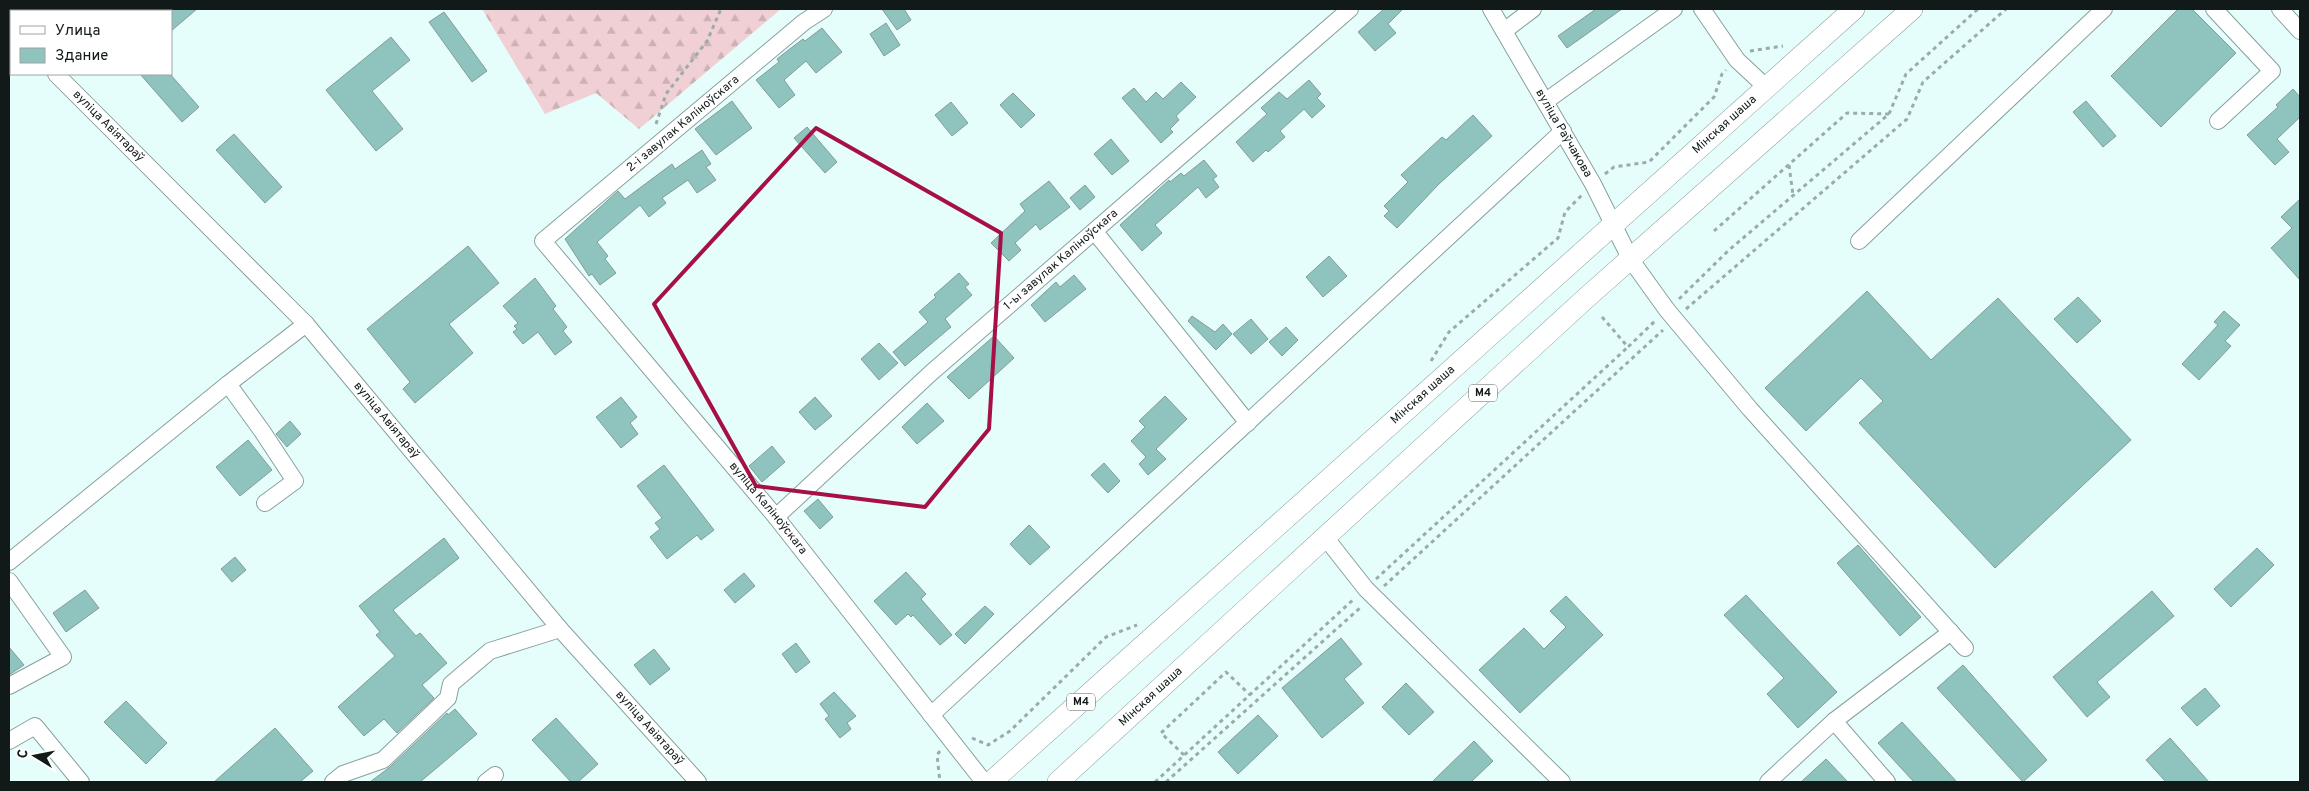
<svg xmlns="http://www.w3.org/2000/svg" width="2309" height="791" font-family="Overpass,sans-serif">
	<defs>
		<pattern id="forest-firs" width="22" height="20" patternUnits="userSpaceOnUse" patternTransform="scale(1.25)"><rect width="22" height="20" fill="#f0d0d4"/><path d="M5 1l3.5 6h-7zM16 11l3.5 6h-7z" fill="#cdb2b5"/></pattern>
	</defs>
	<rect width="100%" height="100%" fill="#e5fefb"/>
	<polygon fill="url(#forest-firs)" points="482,9 781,9 639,129 596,93 545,114"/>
	<g fill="#8ec3be" stroke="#849c99">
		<polygon points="171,9 197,9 171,31"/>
		<polygon points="882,9 904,9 911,20 897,30"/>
		<polygon points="1384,9 1403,9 1388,24 1396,33 1375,51 1358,32"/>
		<polygon points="1596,9 1622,9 1567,48 1558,36"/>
		<polygon points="2178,9 2192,9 2236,53 2161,127 2111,76"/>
		<polygon points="444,12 487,71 472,82 429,22"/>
		<polygon points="886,23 900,45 884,56 870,34"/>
		<polygon points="822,28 842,52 816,73 806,61 784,80 795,95 779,108 756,80 779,62 777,59 791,48 803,39 805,41"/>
		<polygon points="391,37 410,60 372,91 403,129 376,151 326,90"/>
		<polygon points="140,74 170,74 199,107 182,122"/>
		<polygon points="1309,80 1321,94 1317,98 1325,106 1312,118 1304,109 1280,131 1285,137 1268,152 1266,150 1253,162 1236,142 1267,114 1261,108 1279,92 1287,99"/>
		<polygon points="1181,82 1196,97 1176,116 1179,120 1170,129 1173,132 1161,143 1122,98 1134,88 1146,102 1156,92 1163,99"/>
		<polygon points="2293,89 2300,97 2300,117 2277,139 2289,152 2275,165 2247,135 2278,107 2276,105"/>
		<polygon points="1013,93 1035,115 1021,128 1000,105"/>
		<polygon points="732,101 752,128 716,155 695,129"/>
		<polygon points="2086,101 2116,136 2103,147 2073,112"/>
		<polygon points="951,102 968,123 952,136 935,115"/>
		<polygon points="1473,115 1492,136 1439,184 1397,228 1384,216 1389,211 1384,206 1408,182 1401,175 1442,137 1446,140"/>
		<polygon points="807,127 837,162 825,173 794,138"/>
		<polygon points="234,134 282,187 265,203 216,150"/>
		<polygon points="1111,139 1129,161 1112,175 1094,154"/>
		<polygon points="702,150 711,164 706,167 716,180 697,193 688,180 662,198 666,203 649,217 640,205 597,242 608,256 605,259 616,273 600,285 592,274 589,276 565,239 618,191 625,199 672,164 675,169"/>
		<polygon points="1204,160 1217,176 1213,179 1219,187 1206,198 1198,187 1155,225 1162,233 1142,251 1120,225 1169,180 1170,182 1181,173 1184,176"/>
		<polygon points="1049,181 1070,207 1040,230 1036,224 1015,243 1021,250 1009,261 991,243 1025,211 1020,204"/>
		<polygon points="1085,185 1095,197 1080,210 1070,198"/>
		<polygon points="2300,199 2300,280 2271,248 2292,228 2281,217"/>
		<polygon points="468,246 499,283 449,324 473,353 415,403 403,389 410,382 367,329"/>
		<polygon points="1329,256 1347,276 1323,297 1306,277"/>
		<polygon points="959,273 969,284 965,287 972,295 945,319 951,327 905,366 893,352 928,322 919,312 936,297 934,295"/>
		<polygon points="1074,275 1086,289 1045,322 1031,305 1056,282 1060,287"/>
		<polygon points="535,278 556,306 553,309 567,327 563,331 572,342 555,355 538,332 523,344 513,332 517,329 514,326 518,323 503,306"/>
		<polygon points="1867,291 1931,360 1998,298 2131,440 1995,568 1859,423 1883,401 1861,378 1806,431 1765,388"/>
		<polygon points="2078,297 2101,321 2077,343 2054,319"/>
		<polygon points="2224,311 2240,325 2225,341 2231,346 2199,380 2182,364 2218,325 2214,322"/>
		<polygon points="1192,316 1215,332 1223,324 1232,334 1216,350 1188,321"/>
		<polygon points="1251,319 1268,339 1251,354 1233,334"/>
		<polygon points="1286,327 1298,340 1282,356 1269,342"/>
		<polygon points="994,336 1014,358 969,399 947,377"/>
		<polygon points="879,343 898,363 879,380 861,359"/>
		<polygon points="1165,396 1187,419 1156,449 1166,459 1148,475 1139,464 1146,457 1131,441 1145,427 1139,421"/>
		<polygon points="621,397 637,417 630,423 638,434 621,448 596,417"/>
		<polygon points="815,397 832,416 815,430 799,412"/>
		<polygon points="927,403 944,421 917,444 902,427"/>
		<polygon points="290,421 301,434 287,447 276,434"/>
		<polygon points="248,440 272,470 240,496 216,467"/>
		<polygon points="772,446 785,462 762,482 749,466"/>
		<polygon points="1104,463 1120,481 1108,493 1091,475"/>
		<polygon points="664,465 714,530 701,540 697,535 667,559 650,537 660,529 655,523 662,518 637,486"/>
		<polygon points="818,499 833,517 820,529 804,511"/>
		<polygon points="1029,525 1050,547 1030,565 1010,544"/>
		<polygon points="444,538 459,558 393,610 416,636 420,633 447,663 422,685 434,698 397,733 384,719 364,736 338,707 395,656 376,635 380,632 359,606"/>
		<polygon points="1858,545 1921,617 1900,636 1837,563"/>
		<polygon points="2257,548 2274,565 2231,607 2214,589"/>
		<polygon points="235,557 246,570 232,582 221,569"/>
		<polygon points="906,572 926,594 921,599 952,635 940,645 913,615 911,617 908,614 896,625 874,601"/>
		<polygon points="744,573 755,586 735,603 724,590"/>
		<polygon points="85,590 99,608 66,632 53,613"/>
		<polygon points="2152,591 2174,616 2097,682 2110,697 2087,717 2053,677"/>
		<polygon points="1746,595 1837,692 1798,728 1767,694 1784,678 1724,615"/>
		<polygon points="1566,596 1603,635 1520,713 1479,670 1524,628 1544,649 1566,627 1550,611"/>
		<polygon points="985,606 994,614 965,644 955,634"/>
		<polygon points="1341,638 1362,664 1344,679 1364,703 1322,738 1282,688"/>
		<polygon points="796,643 810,662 796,673 782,654"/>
		<polygon points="9,647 24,665 9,675"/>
		<polygon points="654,649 670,669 650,685 634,665"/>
		<polygon points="1963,665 2047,760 2023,782 1937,688"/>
		<polygon points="1406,683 1434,712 1409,735 1382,707"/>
		<polygon points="2205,688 2220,706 2197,726 2181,708"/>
		<polygon points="834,692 856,716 847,723 851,729 840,738 825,719 829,716 820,704"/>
		<polygon points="126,701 167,743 146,764 104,722"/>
		<polygon points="455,709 477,734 420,782 370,782 390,767 447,713 448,715"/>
		<polygon points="1258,715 1278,736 1238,774 1218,752"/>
		<polygon points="556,718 598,764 578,782 571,782 532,740"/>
		<polygon points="1902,722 1957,782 1914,782 1878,743"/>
		<polygon points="275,728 313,771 300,782 214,782"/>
		<polygon points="2170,738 2209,782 2166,782 2146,760"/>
		<polygon points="1474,741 1493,761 1471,782 1432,782"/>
		<polygon points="1826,759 1848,782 1801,782"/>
	</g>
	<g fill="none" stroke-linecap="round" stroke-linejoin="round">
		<g stroke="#88a09e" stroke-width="18">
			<g id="minor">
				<path id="s1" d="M824,9L804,22L543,241L776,517L984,782"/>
				<path id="s2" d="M1491,9L1593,184L1631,260L1667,310L1750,409L1965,648"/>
				<polyline points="1702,9 1737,60 1767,88"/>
				<polyline points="2214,9 2272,71 2218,121"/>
				<polyline points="2280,9 2300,31"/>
				<polyline points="19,11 20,9"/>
				<polyline points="114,11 117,9"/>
				<polyline points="9,29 11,24"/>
				<polyline points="1504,31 1533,9"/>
				<path id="s3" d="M56,74L306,324L560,629L698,782"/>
				<polyline points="1546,101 1674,9"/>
				<polyline points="1095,232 1248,423"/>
				<polyline points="1859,241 2104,9"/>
				<polyline points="228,384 262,431 295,481 265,503"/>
				<path id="s4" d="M776,517L932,372L1350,9"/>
				<polyline points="1325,537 1366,589 1562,782"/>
				<polyline points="9,562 228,384 306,324"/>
				<polyline points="9,581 63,657 9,686"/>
				<polyline points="931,715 1563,131"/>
				<polyline points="1834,721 1887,782"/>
				<polyline points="9,741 35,726 81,782"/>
				<polyline points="333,782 343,774 383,760 448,698 451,684 490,651 560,629"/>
				<polyline points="486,782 495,775"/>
				<polyline points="1768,782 1834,721 1951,632"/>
			</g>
		</g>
		<g stroke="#88a09e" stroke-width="22">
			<g id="major">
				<path id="s5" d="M991,782L1854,9"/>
				<path id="s6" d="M1058,782L1585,299L1912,9"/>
			</g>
		</g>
		<g stroke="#99acaa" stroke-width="3" stroke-dasharray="4 4" stroke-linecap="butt">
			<polyline points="1750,51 1783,46"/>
			<polyline points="656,124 666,94 707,41 721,9"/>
			<polyline points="1789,165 1793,195"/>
			<polyline points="1605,174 1614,167 1649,162 1714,97 1722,74 1726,70"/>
			<polyline points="1714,231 1847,113 1889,114"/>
			<polyline points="1679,299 1729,250 1889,114 1906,74 1978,9"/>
			<polyline points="1686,309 1907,119 1923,82 2006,9"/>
			<polyline points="1602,317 1628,347 1656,320"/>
			<polyline points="1431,361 1449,332 1558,238 1565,212 1582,195"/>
			<polyline points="1376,579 1628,347"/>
			<polyline points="1384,586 1663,330"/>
			<polyline points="972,738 988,745 1010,731 1106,637 1137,625"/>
			<polyline points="940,751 937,755 940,782"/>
			<polyline points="1184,755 1161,733 1226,672 1250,695"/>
			<polyline points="1155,782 1355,598"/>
			<polyline points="1166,782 1361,607"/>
		</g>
		<use href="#minor" stroke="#fff" stroke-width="16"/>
		<use href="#major" stroke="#fff" stroke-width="21"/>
	</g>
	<path fill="none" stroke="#a61047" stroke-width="4" stroke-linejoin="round" d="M816,128L1001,233L989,429L925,507L756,486L654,304Z"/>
	<g text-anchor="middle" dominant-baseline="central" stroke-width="4.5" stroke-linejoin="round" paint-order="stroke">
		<g fill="#fff" stroke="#585f5e" stroke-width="1">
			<rect x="1469" y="384.5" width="28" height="17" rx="4"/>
			<rect x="1067" y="693.5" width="28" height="17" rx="4"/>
		</g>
		<g font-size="11" font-weight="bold" fill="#111a19">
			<text x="1483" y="393">М4</text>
			<text x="1081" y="702">М4</text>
		</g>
		<g font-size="12" fill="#111a19" stroke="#fff">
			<text transform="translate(683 124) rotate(-40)">2-і завулак Каліноўскага</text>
			<text stroke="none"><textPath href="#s3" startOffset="74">вуліца Авіятараў</textPath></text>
			<text stroke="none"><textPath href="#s5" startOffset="985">Мінская шаша</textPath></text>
			<text stroke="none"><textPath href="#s2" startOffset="144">вуліца Раўчакова</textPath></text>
			<text stroke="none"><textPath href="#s4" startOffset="384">1-ы завулак Каліноўскага</textPath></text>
			<text stroke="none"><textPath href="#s5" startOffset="580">Мінская шаша</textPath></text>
			<text stroke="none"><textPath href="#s3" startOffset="479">вуліца Авіятараў</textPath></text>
			<text stroke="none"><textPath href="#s1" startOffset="714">вуліца Каліноўскага</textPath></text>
			<text stroke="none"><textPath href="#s6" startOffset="126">Мінская шаша</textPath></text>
			<text stroke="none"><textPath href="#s3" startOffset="884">вуліца Авіятараў</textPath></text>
		</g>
	</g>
	<rect width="2309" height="791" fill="none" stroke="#111a19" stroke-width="20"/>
	<rect x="10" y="10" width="162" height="65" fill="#ffffff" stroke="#a0a3a3"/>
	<rect x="20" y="26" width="25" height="8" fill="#ffffff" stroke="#a0a3a3"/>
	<text x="55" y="35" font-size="15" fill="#111a19">Улица</text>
	<rect x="20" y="48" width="25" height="15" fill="#8ec3be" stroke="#a0a3a3"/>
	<text x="55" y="60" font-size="15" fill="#111a19">Здание</text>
	<g transform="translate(35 756) rotate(280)" stroke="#ffffff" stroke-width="4" paint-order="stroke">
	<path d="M0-4L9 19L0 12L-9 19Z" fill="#111a19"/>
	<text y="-8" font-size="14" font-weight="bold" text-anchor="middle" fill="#111a19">С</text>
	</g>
</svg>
